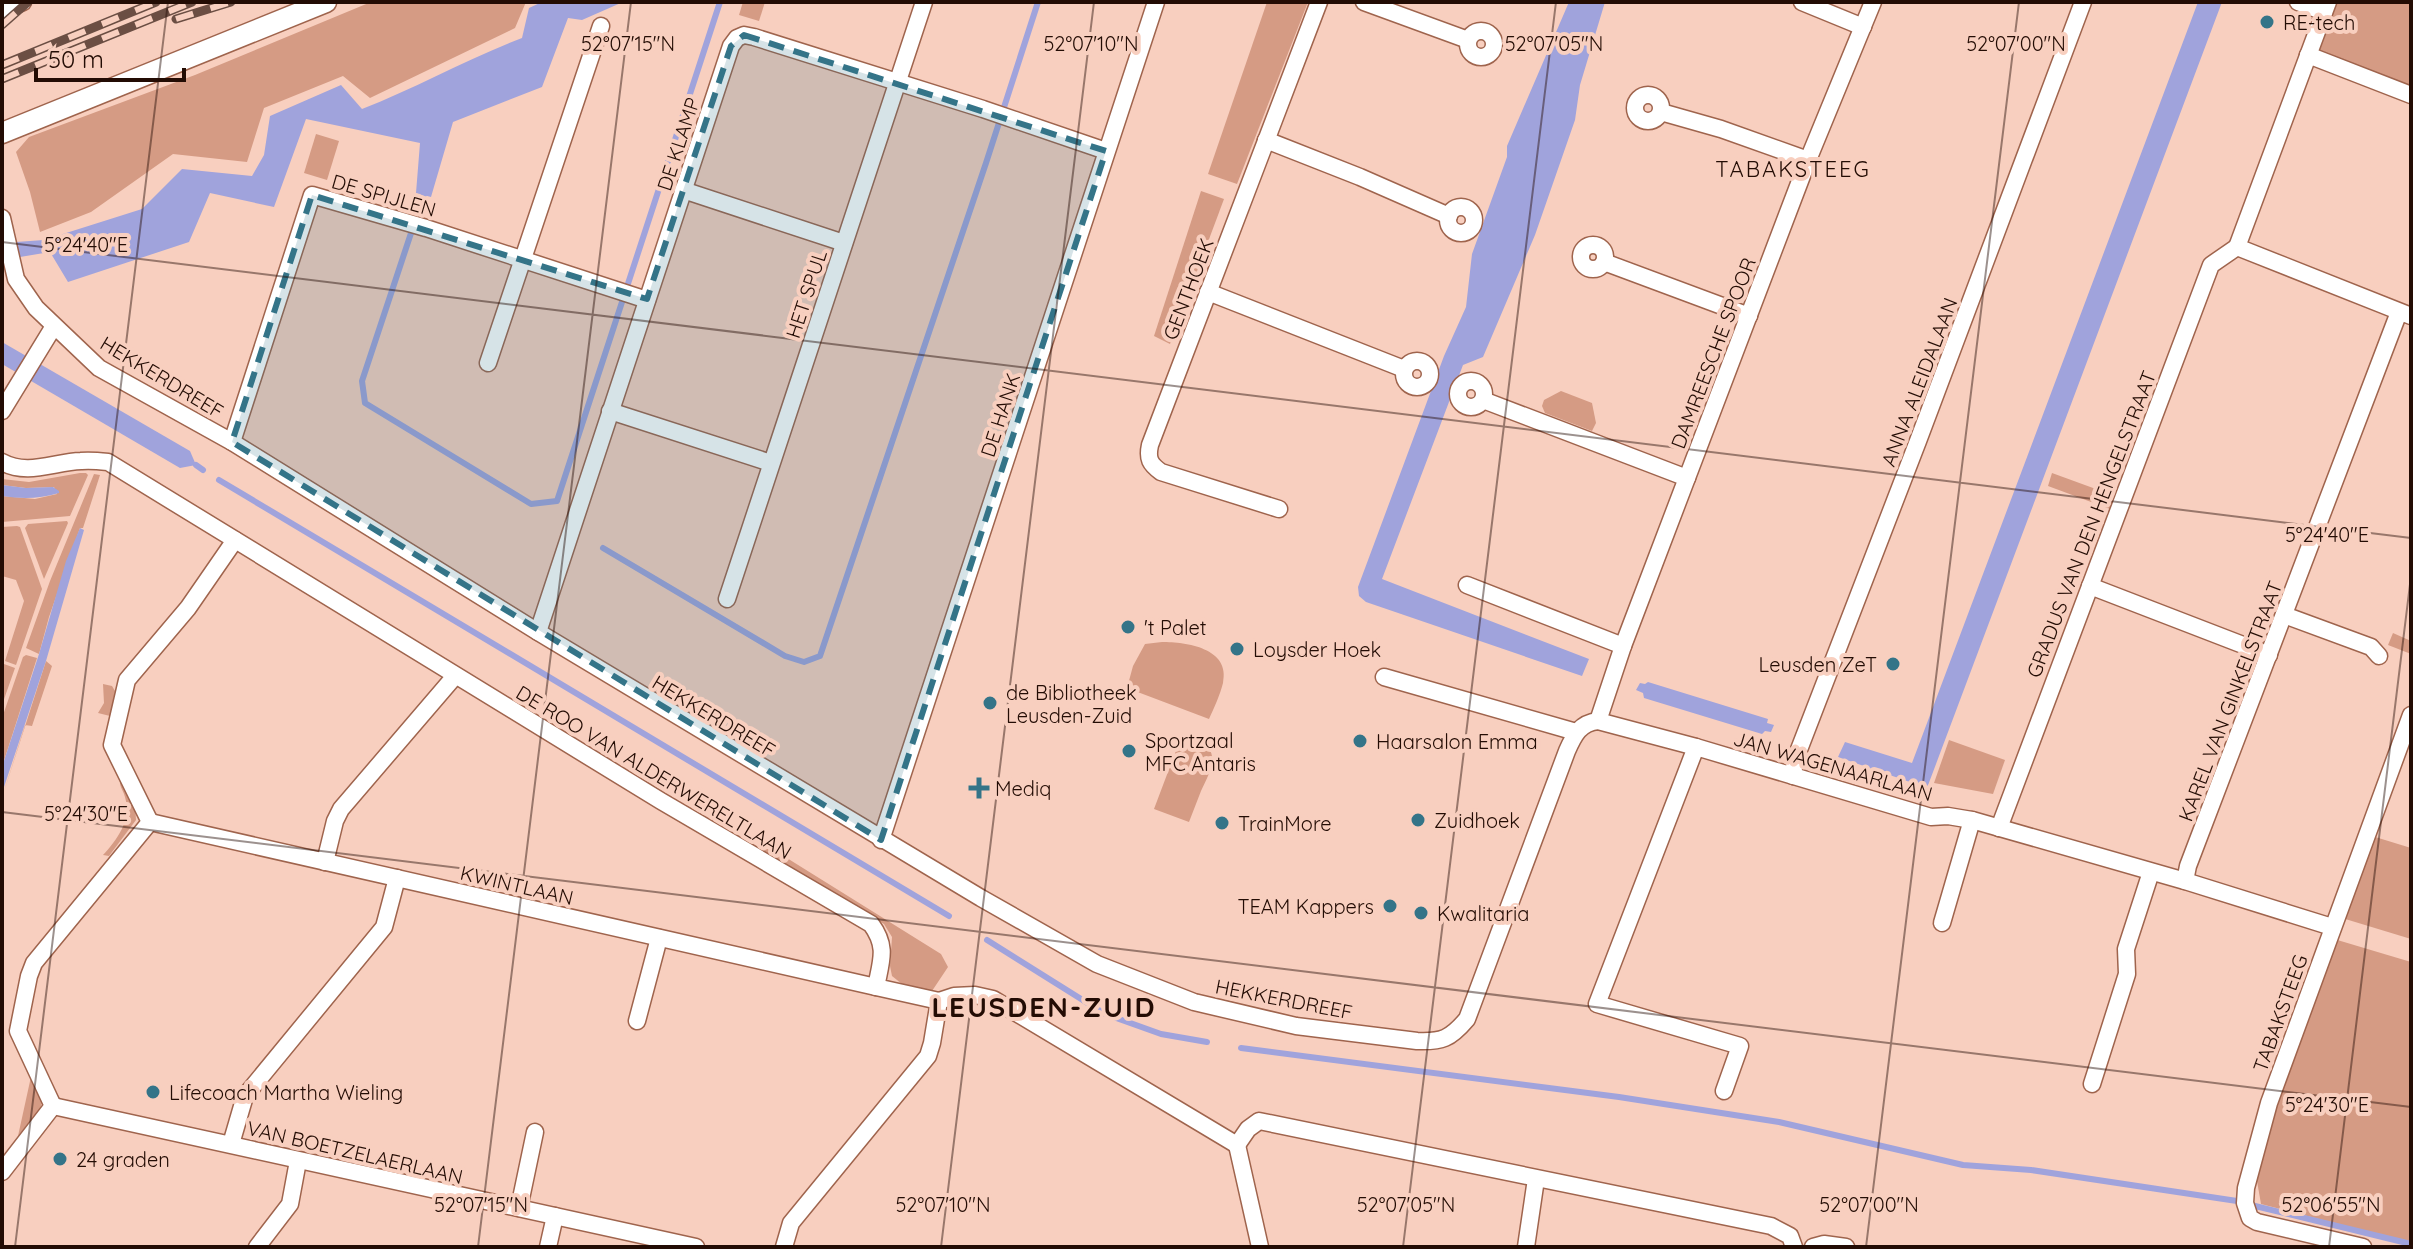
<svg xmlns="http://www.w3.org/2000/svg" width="2413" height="1249" font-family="Quicksand,sans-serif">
	<rect width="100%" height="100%" fill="#f8cfbf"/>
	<g fill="#d59b84">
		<polygon points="371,2 526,2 515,28 370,98 343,76 264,108 247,162 173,154 91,212 40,232 30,192 16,152 29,137 195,75"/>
		<polygon points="743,2 765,2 759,21 739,15"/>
		<polygon points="1267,2 1308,2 1237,184 1208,174"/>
		<polygon points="2336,2 2411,2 2411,88 2317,53"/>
		<polygon points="316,134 339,141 327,180 304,173"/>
		<polygon points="1201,191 1224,199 1170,344 1154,336"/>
		<polygon points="1561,391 1592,403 1596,423 1592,431 1545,413 1542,406 1544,400"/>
		<polygon points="80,473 86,473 88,475 70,516 2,522 2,496 35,499 57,494 54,487 26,488 2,485 2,479 29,482"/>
		<polygon points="2052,473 2115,496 2110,509 2048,486"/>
		<polygon points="94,474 100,475 83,528 80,528 49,617 39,654 26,648 50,581"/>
		<polygon points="67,521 68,523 44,579 25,528 28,524"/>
		<polygon points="17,526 20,527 42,589 16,665 5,661 24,601 16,580 2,576 2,527"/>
		<polygon points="2393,633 2411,641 2411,654 2388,645"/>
		<path d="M1162,642C1186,642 1231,648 1223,683C1220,695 1214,708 1209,719L1127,688L1133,666L1145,644Z"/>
		<polygon points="26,655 37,658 2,767 2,718 23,657"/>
		<polygon points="46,661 52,666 32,726 25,725 2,798"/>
		<polygon points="4,664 15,668 2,705 2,670"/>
		<polygon points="103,684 112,686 115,691 110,716 98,713 104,703"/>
		<path d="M1192,739C1224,748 1211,770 1201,791C1197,801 1193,812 1189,822L1154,809L1180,740Z"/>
		<polygon points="1949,740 2005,760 1993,794 1934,783"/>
		<path d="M120,779L135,804L136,820L109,856L103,855C117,840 132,820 125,797C123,789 119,787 120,779Z"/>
		<polygon points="2372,836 2411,848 2411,939 2342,918"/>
		<polygon points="766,845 941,954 948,967 932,991 902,984 892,976 890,966 892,937 884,924 762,850"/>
		<polygon points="2334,939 2411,962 2411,1243 2261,1204 2257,1181 2261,1150"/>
		<polygon points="32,1072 43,1100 40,1109 18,1136"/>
	</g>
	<g fill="#a0a3dc">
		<path d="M542,2H623L582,20L568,18L542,87L453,122L431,197L416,193L420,143L306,119L274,207L210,193L189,242L68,282L50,252L2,260V243L44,240L142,209L182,169L252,176L264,155L270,116L341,85L362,109C416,88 467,59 522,38L529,8Z"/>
		<polygon points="1569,2 1605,2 1580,85 1575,120 1535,235 1483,357 1463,365 1382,579 1589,659 1582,676 1366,602 1359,596 1358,587 1444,356 1466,307 1472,254 1507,157 1507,146"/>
		<polygon points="2198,2 2222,2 1927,788 1838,757 1845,742 1912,763"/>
		<polygon points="2,342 190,451 196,465 180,468 2,364"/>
		<path d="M2,485L26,488L53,487L59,491V493C39,499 22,499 2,496Z"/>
		<polygon points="80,528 84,530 46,661 2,793 2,767 39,654 66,561"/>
		<polygon points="1648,682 1768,719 1767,723 1774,725 1771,732 1765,731 1762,734 1644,698 1643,693 1636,690 1640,683 1645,684"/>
	</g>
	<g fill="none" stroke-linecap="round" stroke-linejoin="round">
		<g stroke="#a0a3dc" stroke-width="6">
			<polyline points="424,194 362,381 365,403 531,504 557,501 720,2"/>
			<polyline points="196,465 203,470"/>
			<polyline points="219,480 949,916"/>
			<polyline points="603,548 785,656 804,662 820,656 986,163 1038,2"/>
			<polyline points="987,940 1105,1014 1161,1034 1207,1042"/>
			<polyline points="1241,1048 1619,1097 1779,1122 1963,1165 2031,1170 2237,1201"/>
			<polyline points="2251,1205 2411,1244"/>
		</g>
		<g stroke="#9f644d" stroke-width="19">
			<g id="minor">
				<polyline points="1364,2 1468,40"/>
				<polyline points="1802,2 1863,27"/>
				<polyline points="2298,2 2324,12"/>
				<polyline points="2,11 23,2"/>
				<circle cx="1481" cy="44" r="13"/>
				<polyline points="2308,55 2411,95"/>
				<circle cx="1648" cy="108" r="13"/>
				<polyline points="1661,112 1721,129 1808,160"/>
				<polyline points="1266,140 1360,177 1449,216"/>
				<polyline points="683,190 844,243"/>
				<circle cx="1461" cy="220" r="13"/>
				<path d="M2,218L16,279L36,308L99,368L232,442L538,632L981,898L1097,964L1194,1002L1296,1026L1417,1041C1442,1042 1450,1039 1467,1019L1567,751C1574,735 1580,723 1598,721L1696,747L1931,817L1948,816L1972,820L2185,881L2332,927"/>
				<circle cx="1593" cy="257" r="12"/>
				<polyline points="2237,247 2328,2"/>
				<polyline points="2237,247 2411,316"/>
				<polyline points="1604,262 1749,316"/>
				<polyline points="1208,292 1404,369"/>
				<circle cx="1417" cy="374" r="13"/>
				<polyline points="488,363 601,26"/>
				<circle cx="1471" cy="394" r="13"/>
				<polyline points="1483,400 1687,478"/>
				<polyline points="2,411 54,326"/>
				<polyline points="610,411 771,463"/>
				<polyline points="232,442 312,195 426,228 647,300"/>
				<path d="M2,462C27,476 54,462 81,461C90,460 99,461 108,462L661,801L871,924C888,947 881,961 876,987L939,1001L954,996L975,995L993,999L1237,1145"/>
				<path d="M1279,509L1161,472C1150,464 1147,459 1150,445L1319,2"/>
				<polyline points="1467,585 1623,646"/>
				<polyline points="2090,586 2269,655"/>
				<polyline points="727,599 924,2"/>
				<polyline points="2284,615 2371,647 2379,656"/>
				<polyline points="538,632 731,46 737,38 744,35 754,37 983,109 1106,151"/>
				<polyline points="1384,677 1576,732"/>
				<polyline points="1598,721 1623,646 1808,160 1873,2"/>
				<polyline points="1696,747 1597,1004 1740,1046 1724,1091"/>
				<polyline points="1793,776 1795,760 1918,441 2083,2"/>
				<polyline points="150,822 876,987"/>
				<polyline points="1999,828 2211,265 2237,247"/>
				<polyline points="881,840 1156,2"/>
				<polyline points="325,862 335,821 341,809 455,676"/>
				<polyline points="2185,881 2188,866 2399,312"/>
				<polyline points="1942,923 1972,820"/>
				<polyline points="637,1021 659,938"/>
				<polyline points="2092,1084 2127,974 2126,949 2151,872"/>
				<polyline points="53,1106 696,1247"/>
				<polyline points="231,1144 245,1096 384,927 397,878"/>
				<polyline points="1237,1145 1248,1129 1259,1121 1771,1226 1790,1236 1794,1247"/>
				<polyline points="1237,1145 1260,1247"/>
				<polyline points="2,1172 53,1106 18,1031 29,976 34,963 150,822 112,745 127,680 188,608 235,540"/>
				<polyline points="519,1208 535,1132"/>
				<polyline points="257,1247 290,1204 298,1161"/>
				<polyline points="548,1247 555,1216"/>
				<polyline points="784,1247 791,1223 928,1056 932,1043 939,1001"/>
				<polyline points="1526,1247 1536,1179"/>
				<polyline points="1813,1247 1824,1244 1846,1247"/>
				<polyline points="2363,1247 2257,1222 2250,1218 2245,1203 2246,1188 2269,1103 2411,715"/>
			</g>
		</g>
		<g stroke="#9f644d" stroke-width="23">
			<polyline id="tertiary" points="2,133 326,2"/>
		</g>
		<use href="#minor" stroke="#fff" stroke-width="16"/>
		<use href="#tertiary" stroke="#fff" stroke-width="20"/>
		<g stroke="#6b4e43" stroke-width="9">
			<g id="rail">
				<polyline points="176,19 231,2"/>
				<polyline points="2,25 28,2"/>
				<polyline points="2,65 156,2"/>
				<polyline points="2,79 192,2"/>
			</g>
		</g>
		<use href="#rail" stroke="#f8cfbf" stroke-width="6" stroke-dasharray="18" stroke-linecap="butt"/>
	</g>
	<path fill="#347488" fill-opacity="0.2" stroke="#347488" stroke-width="6" stroke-dasharray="16 10" stroke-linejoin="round" d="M744,35L1106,151L881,840L232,442L312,195L647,299L731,46Z"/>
	<path fill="none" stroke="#230c04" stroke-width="2" stroke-opacity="0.45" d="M2,242L2411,538M2,812L2411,1107M15,1247L168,2M478,1247L631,2M941,1247L1094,2M1403,1247L1556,2M1866,1247L2019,2M2329,1247L2411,576"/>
	<g fill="#347488" stroke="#f8cfbf" stroke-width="3">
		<circle cx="2267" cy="22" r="8"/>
		<circle cx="1128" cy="627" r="8"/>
		<circle cx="1237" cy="649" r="8"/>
		<circle cx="1893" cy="664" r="8"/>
		<circle cx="990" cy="703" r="8"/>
		<circle cx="1360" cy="741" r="8"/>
		<circle cx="1129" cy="751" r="8"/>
		<path d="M975 776h8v8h8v8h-8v8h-8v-8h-8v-8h8z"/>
		<circle cx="1418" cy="820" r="8"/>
		<circle cx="1222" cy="823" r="8"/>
		<circle cx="1390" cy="906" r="8"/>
		<circle cx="1421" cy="913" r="8"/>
		<circle cx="153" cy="1092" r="8"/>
		<circle cx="60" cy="1159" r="8"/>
	</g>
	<g text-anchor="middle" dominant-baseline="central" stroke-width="8" stroke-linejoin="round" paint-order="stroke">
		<g font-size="20" fill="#230c04" stroke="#f8cfbf" text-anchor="start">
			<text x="2283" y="22">RE-tech</text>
			<text x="1144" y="627">'t Palet</text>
			<text x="1253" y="649">Loysder Hoek</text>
			<text x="1877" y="664" text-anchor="end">Leusden ZeT</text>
			<text x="1006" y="692">de Bibliotheek<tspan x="1006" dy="23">Leusden-Zuid</tspan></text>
			<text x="1145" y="740">Sportzaal<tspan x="1145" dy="23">MFC Antaris</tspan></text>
			<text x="1376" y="741">Haarsalon Emma</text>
			<text x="995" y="788">Mediq</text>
			<text x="1434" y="820">Zuidhoek</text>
			<text x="1238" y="823">TrainMore</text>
			<text x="1374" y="906" text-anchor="end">TEAM Kappers</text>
			<text x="1437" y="913">Kwalitaria</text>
			<text x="169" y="1092">Lifecoach Martha Wieling</text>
			<text x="76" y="1159">24 graden</text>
		</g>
		<g font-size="20" fill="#230c04" stroke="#f8cfbf">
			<text transform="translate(678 144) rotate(-72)">DE KLAMP</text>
			<text transform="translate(384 195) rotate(16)">DE SPIJLEN</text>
			<text transform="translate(1188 289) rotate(-69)">GENTHOEK</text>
			<text transform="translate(806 294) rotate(-72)">HET SPUL</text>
			<text transform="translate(1713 353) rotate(-69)">DAMREESCHE SPOOR</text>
			<text transform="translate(162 377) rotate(31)">HEKKERDREEF</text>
			<text transform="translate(1919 382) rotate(-69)">ANNA ALEIDALAAN</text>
			<text transform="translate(1000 415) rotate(-72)">DE HANK</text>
			<text transform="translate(2091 524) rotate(-69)">GRADUS VAN DEN HENGELSTRAAT</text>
			<text transform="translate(2230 701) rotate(-69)">KAREL VAN GINKELSTRAAT</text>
			<text transform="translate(714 716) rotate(31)">HEKKERDREEF</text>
			<text transform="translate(1833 766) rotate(16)">JAN WAGENAARLAAN</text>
			<text transform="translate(654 772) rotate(31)">DE ROO VAN ALDERWERELTLAAN</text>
			<text transform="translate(517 885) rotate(13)">KWINTLAAN</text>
			<text transform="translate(1284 999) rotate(11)">HEKKERDREEF</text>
			<text transform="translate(2280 1013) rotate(-70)">TABAKSTEEG</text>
			<text transform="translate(355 1152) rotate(13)">VAN BOETZELAERLAAN</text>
		</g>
		<g font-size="22" letter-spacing="2" fill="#230c04" stroke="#f8cfbf">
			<text x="1793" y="169">TABAKSTEEG</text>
		</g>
		<g font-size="28" font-weight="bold" letter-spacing="2" fill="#230c04" stroke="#f8cfbf">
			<text x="1044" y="1006">LEUSDEN-ZUID</text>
		</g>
	</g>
	<g font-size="20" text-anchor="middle" fill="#230c04" stroke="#f8cfbf" stroke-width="8" stroke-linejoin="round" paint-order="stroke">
		<text x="628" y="51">52°07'15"N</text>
		<text x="1091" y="51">52°07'10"N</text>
		<text x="1554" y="51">52°07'05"N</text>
		<text x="2016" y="51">52°07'00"N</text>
		<text x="86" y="252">5°24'40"E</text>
		<text x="2327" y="542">5°24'40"E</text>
		<text x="86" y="821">5°24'30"E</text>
		<text x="2327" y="1112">5°24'30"E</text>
		<text x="481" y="1212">52°07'15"N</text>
		<text x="943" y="1212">52°07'10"N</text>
		<text x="1406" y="1212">52°07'05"N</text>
		<text x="1869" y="1212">52°07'00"N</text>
		<text x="2331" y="1212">52°06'55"N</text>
	</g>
	<rect width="2413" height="1249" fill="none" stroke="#230c04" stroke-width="8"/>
	<path d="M36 68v12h148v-12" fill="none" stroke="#230c04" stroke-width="4"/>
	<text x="48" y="68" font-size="24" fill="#230c04" stroke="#f8cfbf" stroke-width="6" paint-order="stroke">50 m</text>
</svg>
